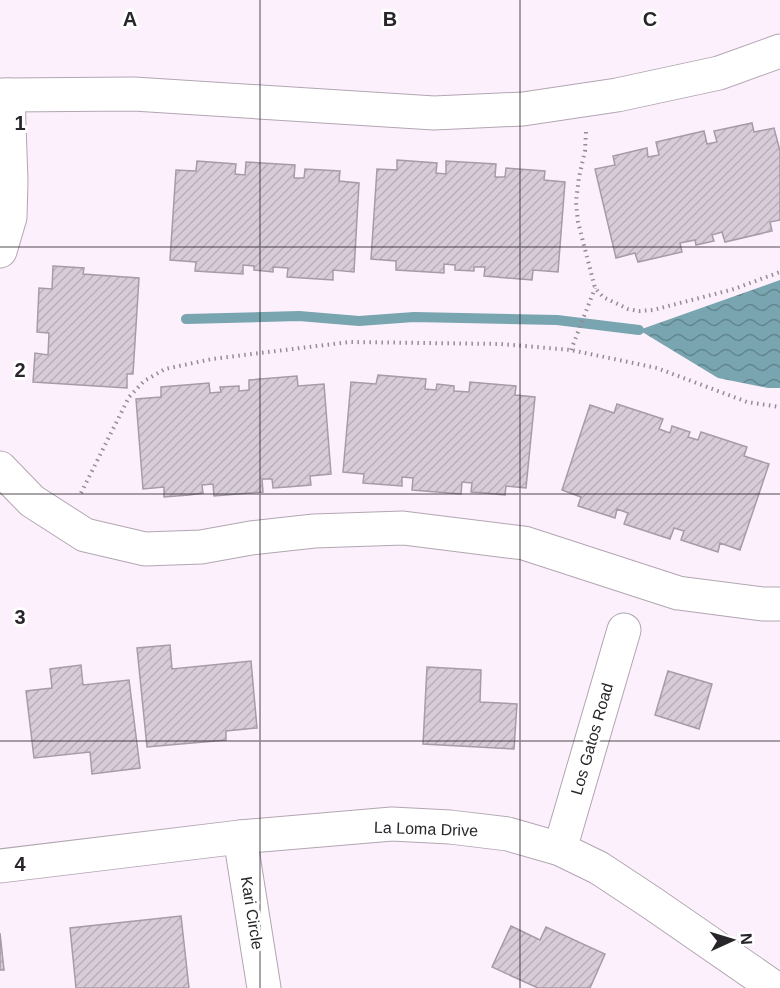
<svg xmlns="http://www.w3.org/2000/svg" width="780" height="988" font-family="Arial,sans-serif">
	<defs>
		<pattern id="water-waves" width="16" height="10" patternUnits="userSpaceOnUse" patternTransform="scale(1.5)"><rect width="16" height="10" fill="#78a5b0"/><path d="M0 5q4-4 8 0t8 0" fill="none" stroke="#62868f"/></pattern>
		<pattern id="building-hatch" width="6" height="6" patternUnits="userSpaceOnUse" patternTransform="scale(1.5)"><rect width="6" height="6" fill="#d8ccd8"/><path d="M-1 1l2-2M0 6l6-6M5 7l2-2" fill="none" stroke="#b9afba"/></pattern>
	</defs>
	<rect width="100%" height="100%" fill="#fcf0fc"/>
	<polygon fill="url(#water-waves)" points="780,280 780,388 768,388 718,378 639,330"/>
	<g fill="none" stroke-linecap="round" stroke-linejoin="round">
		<polyline stroke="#78a5b0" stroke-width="10" points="186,319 299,316 359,321 414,317 557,320 639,330"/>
	</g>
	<g fill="url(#building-hatch)" stroke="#a69ba6" stroke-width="1.5">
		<polygon points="752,123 754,132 774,128 780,151 780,220 770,222 772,231 725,242 722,232 712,235 714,241 696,245 695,240 680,243 682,252 638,262 635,253 616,258 595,169 615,165 613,156 647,148 648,157 659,155 656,142 704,131 707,144 717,142 714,131"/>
		<polygon points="397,160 437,163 436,173 446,174 446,161 496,164 495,177 505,177 506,168 545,171 544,180 565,182 558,272 533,270 532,280 484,276 485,267 474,267 474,271 455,270 455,265 444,264 444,273 396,270 396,261 371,259 377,169 397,170"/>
		<polygon points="197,161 236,164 235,174 245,175 246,162 295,165 294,178 304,178 305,169 340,171 339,181 359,183 354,272 333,270 333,280 287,277 288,268 273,267 273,272 254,270 254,266 243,265 243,274 195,271 196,262 170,260 176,170 196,171"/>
		<polygon points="53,266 84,268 83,274 139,278 133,374 127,374 127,388 33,382 35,353 48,355 49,333 37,332 39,288 52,289"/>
		<polygon points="378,375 426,379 425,389 436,390 437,384 454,386 454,391 469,392 470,382 516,386 515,395 535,397 526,488 506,486 505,495 485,493 471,492 472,483 462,482 461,494 412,490 413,478 402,477 402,486 363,483 364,474 343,472 351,382 376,384"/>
		<polygon points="297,376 298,386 324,384 331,474 310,476 311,485 287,487 273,488 272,479 262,479 263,492 214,496 213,484 202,485 203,493 189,495 164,497 164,487 143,489 136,399 161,397 161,387 209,383 210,393 221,392 220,387 239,386 239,391 249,390 249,380"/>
		<polygon points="617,404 663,419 659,429 670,433 672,426 690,432 688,437 698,440 701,432 747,447 744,456 769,464 740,550 720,543 718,552 681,540 684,531 674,528 670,539 624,524 628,513 617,509 615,518 578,506 581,497 562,490 590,405 614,413"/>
		<polygon points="170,645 172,669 251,661 257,728 226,731 226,740 147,747 137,648"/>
		<polygon points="81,665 83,685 129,680 140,768 92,774 90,752 34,758 26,691 52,688 50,669"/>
		<polygon points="427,667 481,670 480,702 517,704 514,749 423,744"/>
		<polygon points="668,671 712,684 699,729 655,715"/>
		<polygon points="181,916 189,988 76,988 70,928"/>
		<polygon points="511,926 540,940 546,927 605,954 590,988 538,988 492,967"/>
		<polygon points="0,933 4,970 0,970"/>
	</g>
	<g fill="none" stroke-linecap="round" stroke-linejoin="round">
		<g stroke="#b1a6b1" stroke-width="35">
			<g id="minor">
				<polyline points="0,95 8,95 11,181 10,217 0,251"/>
				<polyline points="8,95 134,94 434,113 523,109 617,95 719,73 780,51"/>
				<polyline points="0,468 32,501 85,535 145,549 201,547 251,538 314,531 403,528 524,543 678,593 762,604 780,604"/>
				<polyline points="240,837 264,988"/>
				<polyline points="560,849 624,630"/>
				<polyline points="0,866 240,837 392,824 450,827 508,834 560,849 599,868 652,903 775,988"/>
			</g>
		</g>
		<g stroke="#948c94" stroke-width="4" stroke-dasharray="1.5 4.5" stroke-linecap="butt">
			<polyline points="586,132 585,151 579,177 576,202 578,222 595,288 603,297 628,309 639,311 653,310 734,289 780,272"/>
			<polyline points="571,350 595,288"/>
			<polyline points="81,493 129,397 144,381 165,369 212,359 349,342 501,344 571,350 657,368 747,402 780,407"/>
		</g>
		<use href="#minor" stroke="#fff" stroke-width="33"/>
	</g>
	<path fill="none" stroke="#29252a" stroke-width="1.5" stroke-opacity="0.55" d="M260,0V988M520,0V988M0,247H780M0,494H780M0,741H780"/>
	<g text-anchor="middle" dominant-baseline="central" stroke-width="6" stroke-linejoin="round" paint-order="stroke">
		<g font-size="16" fill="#29252a" stroke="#fff">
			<text transform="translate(592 739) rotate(-74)">Los Gatos Road</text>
			<text transform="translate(426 829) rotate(2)">La Loma Drive</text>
			<text transform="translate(252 913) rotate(81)">Kari Circle</text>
		</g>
	</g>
	<g font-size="20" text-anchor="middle" font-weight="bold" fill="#29252a" stroke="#fff" stroke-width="6" stroke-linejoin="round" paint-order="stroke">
		<text x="130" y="26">A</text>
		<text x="390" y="26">B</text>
		<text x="650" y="26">C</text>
		<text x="20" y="130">1</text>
		<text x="20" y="377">2</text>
		<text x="20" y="624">3</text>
		<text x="20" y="871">4</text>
	</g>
	<g transform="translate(732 940) rotate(86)" stroke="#ffffff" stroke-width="4.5" paint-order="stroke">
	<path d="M0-4.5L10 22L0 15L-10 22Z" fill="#29252a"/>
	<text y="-9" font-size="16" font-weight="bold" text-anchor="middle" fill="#29252a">N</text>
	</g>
</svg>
